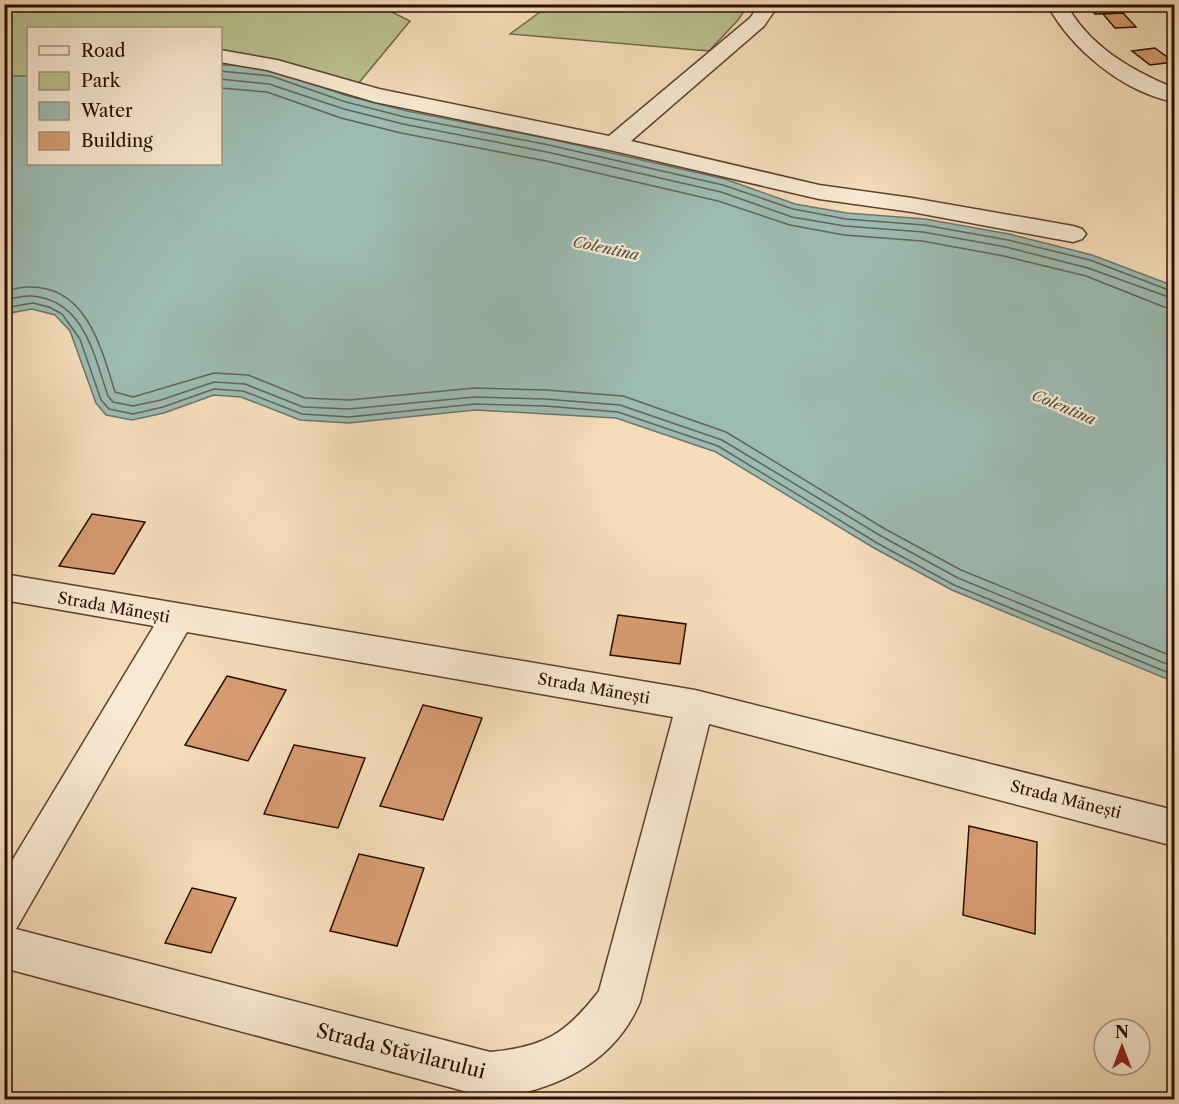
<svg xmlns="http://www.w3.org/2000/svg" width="1179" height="1104" font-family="'Libre Caslon Text',serif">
	<rect width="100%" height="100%" fill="#f5ddba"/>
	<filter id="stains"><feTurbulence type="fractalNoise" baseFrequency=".00333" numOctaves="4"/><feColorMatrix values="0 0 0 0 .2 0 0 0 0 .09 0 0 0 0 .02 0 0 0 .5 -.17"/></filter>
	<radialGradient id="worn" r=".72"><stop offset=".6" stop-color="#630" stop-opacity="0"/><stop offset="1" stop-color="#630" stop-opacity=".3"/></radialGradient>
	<g fill="#bbc191" stroke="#726648" stroke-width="1.5">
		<path d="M376,4L410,21L348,96C306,81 265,67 221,65L220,28H28V76H5V5Z"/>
		<polygon points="551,4 748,4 748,5 738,20 709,51 510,34"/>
	</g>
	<polygon fill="#9cbbb2" stroke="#6e756b" stroke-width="1.5" points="221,65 250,66 273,71 348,96 407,111 550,139 725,179 795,204 847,213 925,219 1009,234 1092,255 1174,286 1174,682 952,590 874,548 716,452 616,418 475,410 349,423 300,420 241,397 214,395 164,413 132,420 106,415 96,403 70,331 55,315 32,309 5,314 5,76 28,76 28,164 220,164"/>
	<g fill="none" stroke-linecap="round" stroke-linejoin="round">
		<g stroke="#636459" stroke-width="1.5">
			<polyline points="220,71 271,76 346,102 405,117 549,145 723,185 793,209 846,219 924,225 1008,240 1090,260 1174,292"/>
			<polyline points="220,79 269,84 344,109 403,124 547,152 721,192 792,217 845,226 923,232 1006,247 1088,268 1174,299"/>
			<polyline points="220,88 267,92 341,118 401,133 546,161 718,201 790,225 844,235 922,241 1004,256 1086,276 1164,307 1174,308"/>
			<path d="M4,291C12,290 19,287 27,287C86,284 101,347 115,392L133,397L214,373L248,375L305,398L349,400L475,388L546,390L623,396L726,432L885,529L961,570L1174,657"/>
			<path d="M4,300C13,299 22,295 32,296C84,300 94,355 108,396L113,402L133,406L161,400L214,382L245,384L303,407L349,409L475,397L545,399L620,405L722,440L881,536L958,578L1174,667"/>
			<polyline points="4,308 33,303 49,307 62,314 80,339 101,400 109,409 133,414 163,407 214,389 243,391 302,414 349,417 475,404 545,406 618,412 718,446 877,543 954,585 1174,675"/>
		</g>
	</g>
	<g fill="#d79c71" stroke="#2a0c00" stroke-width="1.5">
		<polygon points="1086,4 1116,4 1123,13 1095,14"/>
		<polygon points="1123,13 1136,27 1115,28 1103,14"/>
		<polygon points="1155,48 1174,62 1150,65 1132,51"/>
		<polygon points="92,514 145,522 114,574 59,566"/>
		<polygon points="618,615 686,624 680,664 610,655"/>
		<polygon points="227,676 286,690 248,761 185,745"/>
		<polygon points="423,705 482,718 443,820 380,806"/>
		<polygon points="294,745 365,758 338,828 264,814"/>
		<polygon points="969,826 1037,842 1035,934 963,915"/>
		<polygon points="359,854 424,868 397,946 330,931"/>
		<polygon points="192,888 236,898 211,953 165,943"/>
	</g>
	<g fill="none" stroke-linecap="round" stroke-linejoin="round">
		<g stroke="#5d402e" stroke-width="3">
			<g id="minor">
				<polygon points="760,4 779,4 764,26 631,141 819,185 912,198 1073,226 1082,229 1086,234 1082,239 1073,242 912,212 819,199 614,151 375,102 267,70 220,62 220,50 277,60 379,89 609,136 750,18"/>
				<path d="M1047,4H1066C1090,47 1131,70 1174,88V102C1123,92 1071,49 1047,4Z"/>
				<path d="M4,574L695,690L1174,810V846L709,724L640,1002C614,1064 553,1092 490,1098L4,968V874L154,626L4,600ZM187,632L673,717L599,991C566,1034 544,1047 490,1052L16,929Z"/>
			</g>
		</g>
		<use href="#minor" fill="#f8e9d2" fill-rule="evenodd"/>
	</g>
	<g text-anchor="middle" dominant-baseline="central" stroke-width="4.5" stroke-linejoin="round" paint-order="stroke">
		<g font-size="15" font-style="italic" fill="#52493e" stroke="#f8e9d2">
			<text transform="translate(606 248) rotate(12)">Colentina</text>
			<text transform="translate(1064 407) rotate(23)">Colentina</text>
		</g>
		<g font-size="16" fill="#2a0c00" stroke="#f8e9d2">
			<text transform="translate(114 607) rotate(10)">Strada Mănești</text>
			<text transform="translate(594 688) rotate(10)">Strada Mănești</text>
			<text transform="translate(1066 799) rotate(14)">Strada Mănești</text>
		</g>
		<g font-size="20" fill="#2a0c00" stroke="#f8e9d2">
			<text transform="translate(401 1051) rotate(14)">Strada Stăvilarului</text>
		</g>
	</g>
	<rect width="1179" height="1104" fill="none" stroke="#f5ddba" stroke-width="24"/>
	<rect x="6" y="6" width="1167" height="1092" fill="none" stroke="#2a0c00" stroke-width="3"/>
	<rect x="12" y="12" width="1155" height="1080" fill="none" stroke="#2a0c00" stroke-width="1.5"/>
	<rect x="27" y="27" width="195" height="138" fill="#f8e9d2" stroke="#a6917e" stroke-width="1.5"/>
	<rect x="39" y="46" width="30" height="9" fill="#f8e9d2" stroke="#a6917e" stroke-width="1.5"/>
	<text x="81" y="57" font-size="18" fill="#2a0c00">Road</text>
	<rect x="39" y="72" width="30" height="18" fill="#bbc191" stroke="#a6917e" stroke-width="1.5"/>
	<text x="81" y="87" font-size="18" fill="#2a0c00">Park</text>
	<rect x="39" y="102" width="30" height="18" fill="#9cbbb2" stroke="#a6917e" stroke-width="1.5"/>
	<text x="81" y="117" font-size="18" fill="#2a0c00">Water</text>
	<rect x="39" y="132" width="30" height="18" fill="#d79c71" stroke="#a6917e" stroke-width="1.5"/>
	<text x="81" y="147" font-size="18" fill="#2a0c00">Building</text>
	<g transform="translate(1122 1047)"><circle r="28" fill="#f8e9d2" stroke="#a6917e" stroke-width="1.5"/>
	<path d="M0-4.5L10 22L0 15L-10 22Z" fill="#8f2418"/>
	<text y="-9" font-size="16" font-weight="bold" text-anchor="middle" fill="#2a0c00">N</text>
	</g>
	<rect width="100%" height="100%" filter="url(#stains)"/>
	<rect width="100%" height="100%" fill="url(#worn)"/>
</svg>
